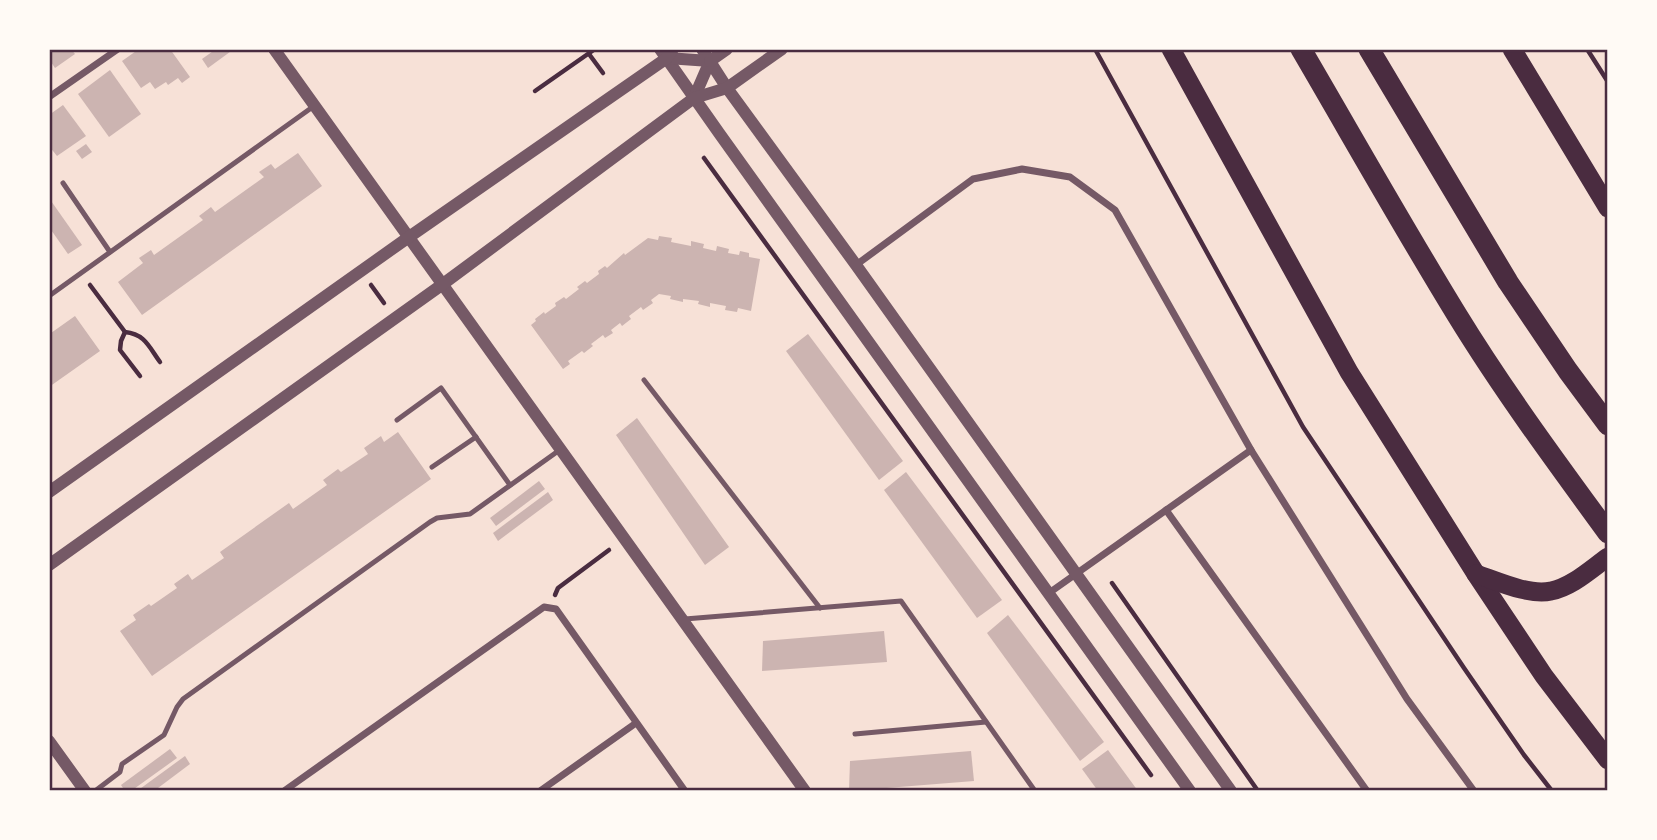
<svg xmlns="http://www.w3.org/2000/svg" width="1657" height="840" font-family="Helvetica,sans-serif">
	<rect width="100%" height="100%" fill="#f7e1d7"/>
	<g fill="#ccb4b1">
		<polygon points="49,49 71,49 75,54 55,68 49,59"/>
		<polygon points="139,49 170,49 190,77 182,83 178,78 168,85 166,82 155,89 150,82 141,88 122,61"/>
		<polygon points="216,49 234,49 208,68 202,59"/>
		<polygon points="110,70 141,114 109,137 78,94"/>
		<polygon points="63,105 86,136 57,156 49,146 49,115"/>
		<polygon points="86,144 92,152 82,159 76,151"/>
		<polygon points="298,153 322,186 142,315 118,282 143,263 139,258 151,250 154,255 203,220 199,216 211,207 215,212 264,177 259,172 271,164 275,169"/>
		<polygon points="49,198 82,245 68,254 49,227"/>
		<polygon points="659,236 672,238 671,242 691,246 691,241 704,244 703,248 716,251 717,246 729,249 728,253 739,255 740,251 749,253 749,257 760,259 751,311 738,308 737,312 725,310 726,306 710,303 710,307 698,304 699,301 683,299 683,302 670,299 671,296 659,294 651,300 653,303 643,310 641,307 629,316 631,319 622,326 620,323 611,330 613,333 605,338 603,335 591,344 593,346 584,353 582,351 568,361 570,364 563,369 531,325 536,321 535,319 544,312 545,314 556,306 555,303 564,297 566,299 579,289 577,287 585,281 587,283 599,274 598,271 605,266 607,268 624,253 625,255 648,238 658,240"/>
		<polygon points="75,316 100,351 49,387 49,330 51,333"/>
		<polygon points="808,334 903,461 879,480 786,351"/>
		<polygon points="637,418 729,547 705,565 616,435"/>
		<polygon points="398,432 431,479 152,676 120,631 136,620 133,615 149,604 151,606 177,588 174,584 188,574 192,580 224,558 220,552 289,503 293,509 327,485 323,480 338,469 341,472 368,454 364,448 381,436 384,442"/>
		<polygon points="906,472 1002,600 977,618 884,490"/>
		<polygon points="539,481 545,489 496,526 490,518"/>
		<polygon points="548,492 553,500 498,541 493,533"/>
		<polygon points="1008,615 1104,742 1080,761 987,633"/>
		<polygon points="884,631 887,662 762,671 763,641"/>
		<polygon points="170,749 177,758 131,791 125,791 121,785"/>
		<polygon points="1108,750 1138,791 1098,791 1082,769"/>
		<polygon points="971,751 974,781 849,791 850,761"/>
		<polygon points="185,756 190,764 154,791 137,791"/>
	</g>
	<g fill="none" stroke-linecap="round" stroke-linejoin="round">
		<g stroke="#4a2c40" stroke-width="4.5">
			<polyline points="1095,49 1303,427 1464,668 1524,755 1552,791"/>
			<polyline points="1587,49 1608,82"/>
			<polyline points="589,54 603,73"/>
			<polyline points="535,91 595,49"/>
			<polyline points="704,158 1151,775"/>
			<path d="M90,285L125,332C145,334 149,347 160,362"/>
			<polyline points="371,285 384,303"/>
			<polyline points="125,332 121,341 120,350 140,376"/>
			<polyline points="1112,583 1258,791"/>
			<polyline points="555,595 558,588 609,550"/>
		</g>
		<g stroke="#755966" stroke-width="5">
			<polyline points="63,183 110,252"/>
			<polyline points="49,296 314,106"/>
			<polyline points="644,380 820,608"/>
			<polyline points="397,420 441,388 510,485"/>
			<polyline points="432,467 476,437"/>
			<polyline points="685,619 901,601 1035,791"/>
			<polyline points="855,734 986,722"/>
			<polyline points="95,791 120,772 122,764 164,735 177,707 183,699 430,522 437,518 470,514 561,449"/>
		</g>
		<g stroke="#755966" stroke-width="7">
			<polyline points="49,97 118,49"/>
			<polyline points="856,265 973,179 1022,169 1070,177 1115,210 1251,450 1407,699 1474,791"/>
			<polyline points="1166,510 1367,791"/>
			<polyline points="1049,593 1251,450"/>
			<polyline points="284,791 544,607 556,609 685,791"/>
			<polyline points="540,791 636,723"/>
		</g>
		<g stroke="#755966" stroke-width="12">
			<polyline points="274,49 805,791"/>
			<polyline points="660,49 719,133 1190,791"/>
			<polyline points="702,49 727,88 856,265 1231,791"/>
			<polyline points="667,58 710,61 694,98"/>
			<polyline points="710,61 727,49"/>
			<polyline points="49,492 409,237 667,58 673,49"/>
			<polyline points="49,565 443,284 694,98 727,88 782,49"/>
			<polyline points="49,741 85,791"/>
		</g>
		<g stroke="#4a2c40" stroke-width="19">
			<polyline points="1171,49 1349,372 1476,574 1544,676 1608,760"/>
			<polyline points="1512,49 1608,208"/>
			<path d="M1476,574C1497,581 1529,596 1551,591C1572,587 1591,569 1608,557"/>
		</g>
		<g stroke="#4a2c40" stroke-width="21">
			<path d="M1301,49C1353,138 1403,227 1457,315C1503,390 1556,462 1608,533"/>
			<polyline points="1369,49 1508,282 1568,371 1608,425"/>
		</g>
	</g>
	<rect width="1657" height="840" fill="none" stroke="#fffaf5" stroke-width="102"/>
	<rect x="51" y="51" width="1555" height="738" fill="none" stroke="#4a2c40" stroke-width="2.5"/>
</svg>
